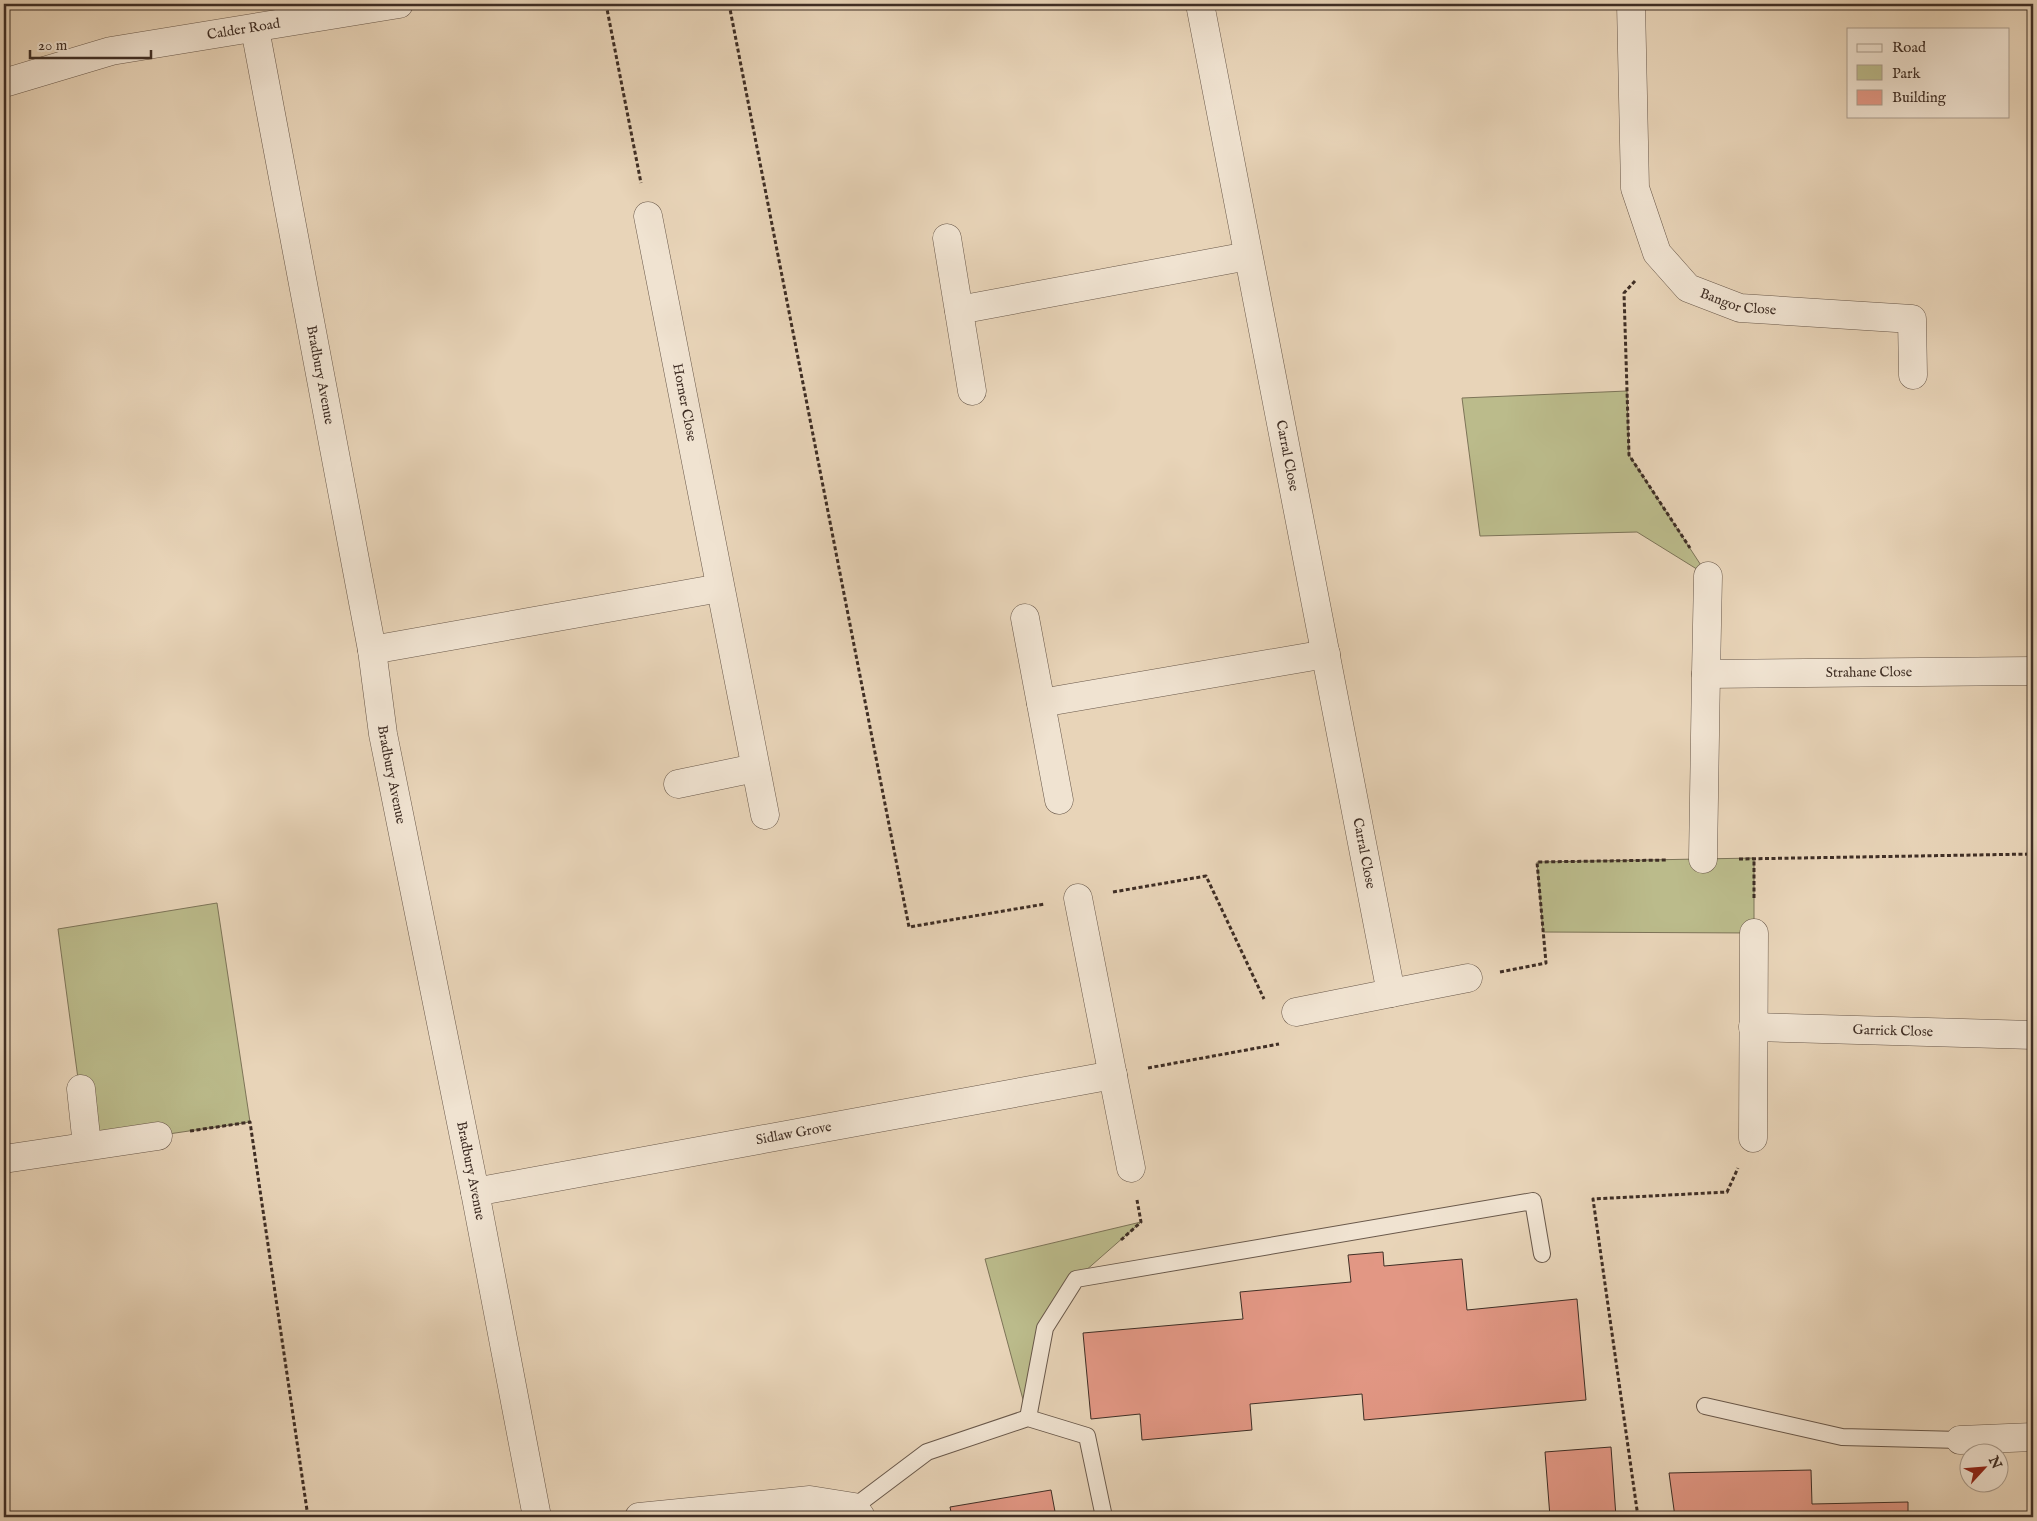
<svg xmlns="http://www.w3.org/2000/svg" width="2037" height="1521" font-family="'IM FELL English',serif">
	<rect width="100%" height="100%" fill="#e8d4b8"/>
	<filter id="stains"><feTurbulence type="fractalNoise" baseFrequency=".004" numOctaves="4"/><feColorMatrix values="0 0 0 0 .2 0 0 0 0 .09 0 0 0 0 .02 0 0 0 .5 -.17"/></filter>
	<radialGradient id="worn" r=".72"><stop offset=".6" stop-color="#630" stop-opacity="0"/><stop offset="1" stop-color="#630" stop-opacity=".3"/></radialGradient>
	<g fill="#bbbb8b" stroke="#7d7458">
		<polygon points="1627,391 1629,455 1708,576 1637,532 1480,536 1462,398"/>
		<polygon points="1754,858 1754,933 1543,932 1537,862"/>
		<polygon points="217,903 250,1122 87,1146 58,929"/>
		<polygon points="1141,1222 1076,1279 1045,1328 1028,1418 985,1259"/>
	</g>
	<g fill="#e29784" stroke="#3f2e25">
		<polygon points="1383,1252 1384,1266 1462,1259 1467,1310 1577,1299 1586,1400 1364,1420 1362,1394 1250,1404 1252,1430 1142,1440 1140,1414 1091,1419 1083,1333 1243,1319 1240,1292 1351,1282 1348,1255"/>
		<polygon points="1611,1447 1616,1517 1550,1517 1545,1452"/>
		<polygon points="1811,1470 1812,1504 1908,1502 1908,1517 1675,1517 1669,1473"/>
		<polygon points="1051,1490 1056,1517 952,1517 950,1507"/>
	</g>
	<g fill="none" stroke-linecap="round" stroke-linejoin="round">
		<g stroke="#69584a" stroke-width="18">
			<g id="lane">
				<polyline points="1705,1406 1842,1437 1960,1440"/>
				<polyline points="1028,1418 1045,1328 1076,1279 1533,1201 1542,1254"/>
				<polyline points="854,1507 927,1452 1028,1418 1087,1436 1104,1517"/>
			</g>
		</g>
		<g stroke="#69584a" stroke-width="29">
			<g id="street">
				<path id="s1" d="M1200,4L1391,993L1468,978"/>
				<path id="s2" d="M1631,4L1635,188L1657,253L1688,288L1740,308L1912,319L1913,375"/>
				<path id="s3" d="M255,29L372,650L383,734L475,1192L537,1517"/>
				<path id="s4" d="M4,83L111,51L399,4"/>
				<path id="s5" d="M648,216L765,815"/>
				<polyline points="947,238 972,391"/>
				<polyline points="959,310 1248,256"/>
				<path id="s6" d="M1708,576L1706,674L2033,671"/>
				<polyline points="1025,618 1059,800"/>
				<polyline points="372,650 720,588"/>
				<polyline points="1041,703 1326,654"/>
				<polyline points="678,784 755,768"/>
				<polyline points="1703,859 1706,674"/>
				<polyline points="1078,898 1131,1168"/>
				<polyline points="1296,1012 1391,993"/>
				<path id="s7" d="M1753,1027L2033,1035"/>
				<polyline points="81,1089 87,1146"/>
				<polyline points="1753,1138 1754,933"/>
				<polyline points="4,1159 158,1136"/>
				<path id="s8" d="M475,1192L1113,1075"/>
				<polyline points="1960,1440 2033,1437"/>
				<polyline points="639,1517 810,1500 854,1507 861,1517"/>
			</g>
		</g>
		<g stroke="#3f2e25" stroke-width="3" stroke-dasharray="4 2.5" stroke-linecap="butt">
			<polyline points="606,4 641,183"/>
			<polyline points="729,4 909,927 1045,904"/>
			<polyline points="1635,281 1624,293 1629,455 1690,548"/>
			<polyline points="1739,859 2033,854"/>
			<polyline points="1113,892 1206,876 1264,999"/>
			<polyline points="1754,898 1754,858"/>
			<polyline points="1500,972 1546,963 1537,862 1668,860"/>
			<polyline points="1148,1068 1279,1044"/>
			<polyline points="190,1131 250,1122 308,1517"/>
			<polyline points="1121,1240 1141,1222 1137,1200"/>
			<polyline points="1638,1517 1593,1199 1727,1192 1738,1168"/>
		</g>
		<use href="#lane" stroke="#f0e3d1" stroke-width="16"/>
		<use href="#street" stroke="#f0e3d1" stroke-width="28"/>
	</g>
	<g text-anchor="middle" dominant-baseline="central" stroke-width="4" stroke-linejoin="round" paint-order="stroke">
		<g font-size="14" fill="#3f2e25" stroke="#f0e3d1">
			<text stroke="none"><textPath href="#s4" startOffset="246">Calder Road</textPath></text>
			<text stroke="none"><textPath href="#s2" startOffset="352">Bangor Close</textPath></text>
			<text stroke="none"><textPath href="#s3" startOffset="352">Bradbury Avenue</textPath></text>
			<text stroke="none"><textPath href="#s5" startOffset="190">Horner Close</textPath></text>
			<text stroke="none"><textPath href="#s1" startOffset="460">Carral Close</textPath></text>
			<text stroke="none"><textPath href="#s6" startOffset="261">Strahane Close</textPath></text>
			<text stroke="none"><textPath href="#s3" startOffset="758">Bradbury Avenue</textPath></text>
			<text stroke="none"><textPath href="#s1" startOffset="865">Carral Close</textPath></text>
			<text stroke="none"><textPath href="#s7" startOffset="140">Garrick Close</textPath></text>
			<text stroke="none"><textPath href="#s8" startOffset="324">Sidlaw Grove</textPath></text>
			<text stroke="none"><textPath href="#s3" startOffset="1162">Bradbury Avenue</textPath></text>
		</g>
	</g>
	<rect width="2037" height="1521" fill="none" stroke="#e8d4b8" stroke-width="20"/>
	<rect x="5" y="5" width="2027" height="1511" fill="none" stroke="#3f2e25" stroke-width="2.5"/>
	<rect x="10" y="10" width="2017" height="1501" fill="none" stroke="#3f2e25"/>
	<rect x="1847" y="28" width="162" height="90" fill="#f0e3d1" stroke="#a99b8c"/>
	<rect x="1857" y="44" width="25" height="8" fill="#f0e3d1" stroke="#a99b8c"/>
	<text x="1892" y="52" font-size="15" fill="#3f2e25">Road</text>
	<rect x="1857" y="65" width="25" height="15" fill="#bbbb8b" stroke="#a99b8c"/>
	<text x="1892" y="78" font-size="15" fill="#3f2e25">Park</text>
	<rect x="1857" y="90" width="25" height="15" fill="#e29784" stroke="#a99b8c"/>
	<text x="1892" y="102" font-size="15" fill="#3f2e25">Building</text>
	<g transform="translate(1984 1468) rotate(64)"><circle r="24" fill="#f0e3d1" stroke="#a99b8c"/>
	<path d="M0-4L9 19L0 12L-9 19Z" fill="#8f2418"/>
	<text y="-8" font-size="14" font-weight="bold" text-anchor="middle" fill="#3f2e25">N</text>
	</g>
	<path d="M30 50v8h121v-8" fill="none" stroke="#3f2e25" stroke-width="2.5"/>
	<text x="38" y="50" font-size="15" fill="#3f2e25" stroke="#f0e3d1" stroke-width="4" paint-order="stroke">20 m</text>
	<rect width="100%" height="100%" filter="url(#stains)"/>
	<rect width="100%" height="100%" fill="url(#worn)"/>
</svg>
